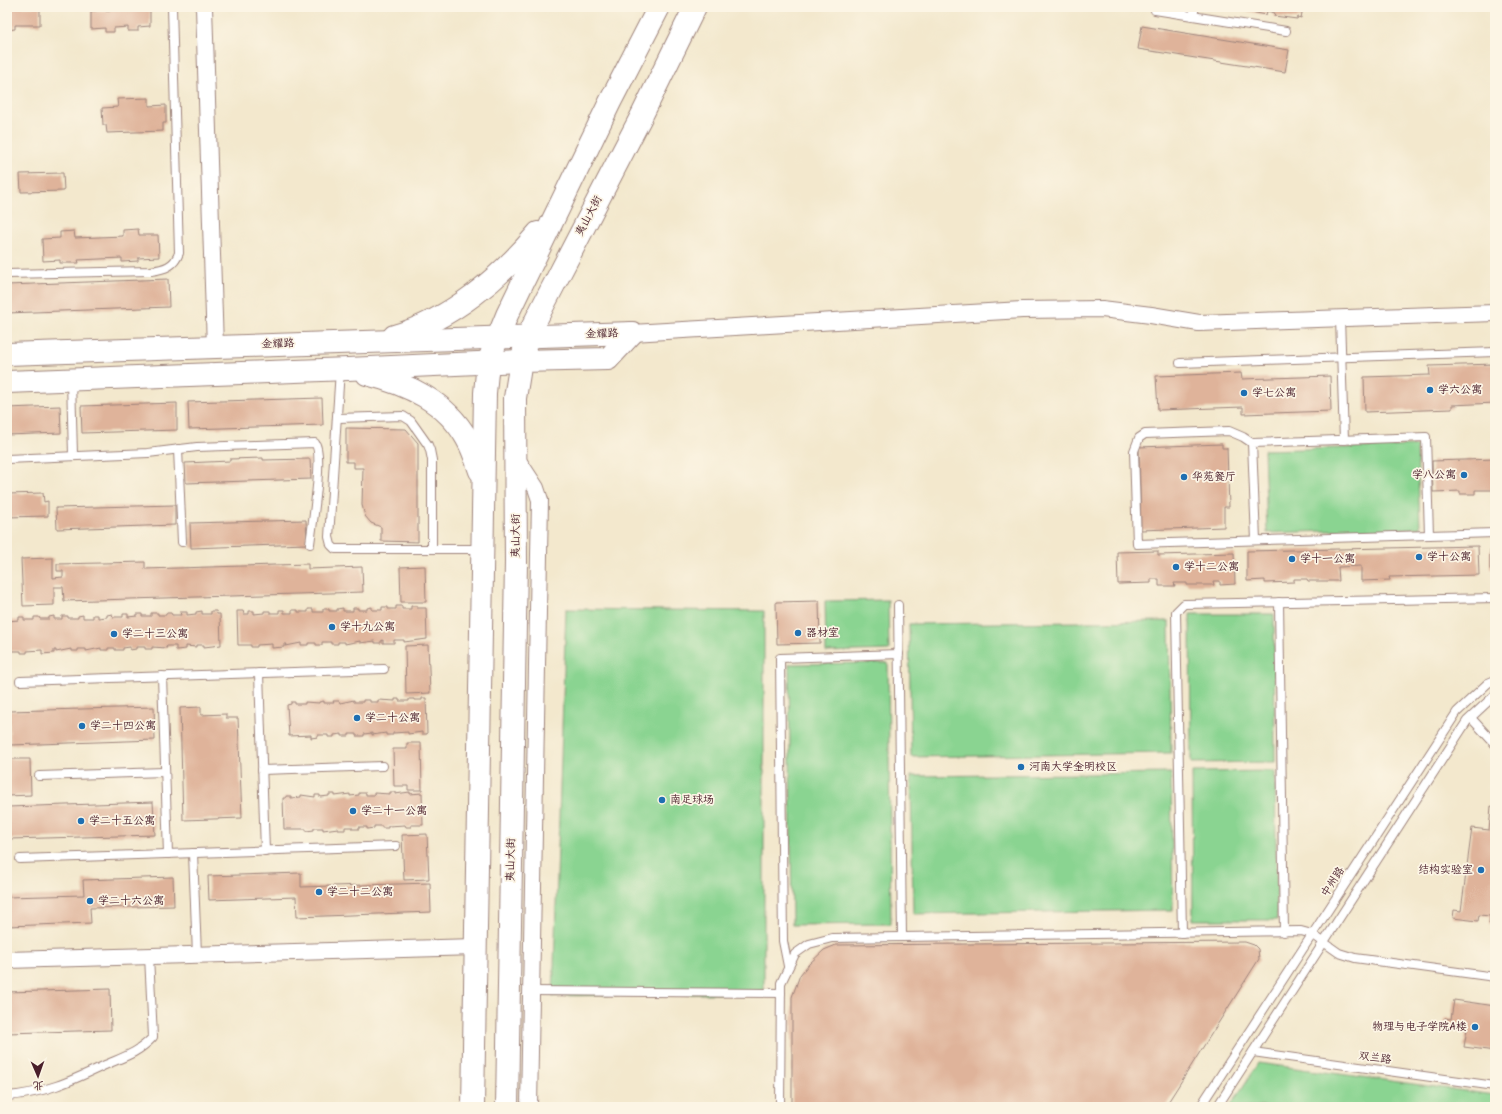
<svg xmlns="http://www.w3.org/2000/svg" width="1502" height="1114" font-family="Kalam,'LXGW WenKai TC',sans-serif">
	<rect width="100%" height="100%" fill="#fcf5e5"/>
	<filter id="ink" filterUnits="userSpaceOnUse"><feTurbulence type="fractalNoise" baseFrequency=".025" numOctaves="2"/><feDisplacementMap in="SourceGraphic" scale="8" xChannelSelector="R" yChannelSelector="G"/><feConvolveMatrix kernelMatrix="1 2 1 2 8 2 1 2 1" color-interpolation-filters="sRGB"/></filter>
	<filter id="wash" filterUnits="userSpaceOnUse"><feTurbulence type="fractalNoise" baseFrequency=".012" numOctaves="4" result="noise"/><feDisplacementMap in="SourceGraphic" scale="16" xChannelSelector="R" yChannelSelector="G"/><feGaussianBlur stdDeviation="0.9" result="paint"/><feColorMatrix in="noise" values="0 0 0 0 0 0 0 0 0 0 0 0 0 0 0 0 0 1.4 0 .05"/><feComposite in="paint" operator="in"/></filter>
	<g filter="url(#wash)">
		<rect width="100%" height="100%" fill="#f3e8cd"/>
		<g fill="#8ad491" stroke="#6a7a5e">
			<polygon points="1417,446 1420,528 1267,533 1264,450"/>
			<polygon points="888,600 889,650 826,652 825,601"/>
			<polygon points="566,609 764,611 764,993 553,996"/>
			<polygon points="1190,614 1274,614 1275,762 1191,763"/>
			<polygon points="1169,621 1171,753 911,757 909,624"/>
			<polygon points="888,663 891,924 792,925 789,664"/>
			<polygon points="1275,771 1277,920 1193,920 1192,772"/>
			<polygon points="1171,773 1173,910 913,914 911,776"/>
			<polygon points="1258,1063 1495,1095 1495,1107 1230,1107"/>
		</g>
		<g id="blocks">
			<g fill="#dfb39a">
				<polygon points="7,7 40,7 40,25 15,25 15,29 7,30"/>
				<polygon points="110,7 150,9 150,26 138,27 138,31 128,31 128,27 114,28 114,32 105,32 105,28 91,29 91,11 110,10"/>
				<polygon points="1242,7 1303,7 1301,18 1298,17 1297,19 1274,16 1275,13 1267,11 1266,15 1242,10"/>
				<polygon points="1142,26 1289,50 1285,72 1138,49"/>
				<polygon points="149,98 149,106 166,105 166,123 163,123 163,131 107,133 106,125 103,125 102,108 118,107 117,99"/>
				<polygon points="63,173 64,191 21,192 20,174"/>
				<polygon points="138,229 139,235 158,235 159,257 138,258 138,261 122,262 122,258 78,260 79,263 60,263 60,260 43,261 42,239 60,238 60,232 74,231 75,238 123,236 123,230"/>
				<polygon points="168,279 169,307 7,313 7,285"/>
				<polygon points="1495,364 1495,403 1452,405 1452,409 1365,412 1364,377 1430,375 1429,366"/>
				<polygon points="1241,373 1242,379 1330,376 1331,411 1243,414 1243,407 1158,410 1156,376"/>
				<polygon points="322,398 323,425 189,429 188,402"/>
				<polygon points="177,403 177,430 82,433 81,406"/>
				<polygon points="60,406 61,433 7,435 7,408"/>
				<polygon points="346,428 406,429 418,443 418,542 381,541 381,527 371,523 365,516 362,505 363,468 354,468 354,462 346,462"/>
				<polygon points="1222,444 1222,448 1227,448 1229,507 1224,507 1224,527 1141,530 1139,447"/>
				<polygon points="263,458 263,460 310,459 311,479 186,483 185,463 230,461 230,459"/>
				<polygon points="1495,459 1495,490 1475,490 1475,494 1460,494 1460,491 1433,492 1432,461"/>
				<polygon points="43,493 44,502 48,501 48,516 7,517 7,494"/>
				<polygon points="175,505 175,525 57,529 56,508"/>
				<polygon points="306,520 307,544 191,548 190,523"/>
				<polygon points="1478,546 1479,575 1389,577 1390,580 1361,581 1361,566 1338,567 1339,581 1308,581 1307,579 1294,579 1294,582 1265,583 1265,580 1247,581 1247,551"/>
				<rect x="1490" y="550" width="5" height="19"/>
				<polygon points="1158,551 1158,555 1234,553 1235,584 1220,585 1220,581 1213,581 1214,585 1187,585 1187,583 1174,583 1175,586 1159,586 1159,579 1151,579 1151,583 1118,584 1117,552"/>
				<polygon points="53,558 53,578 63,577 63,571 57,571 57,564 145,562 145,569 308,564 308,569 362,567 363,592 64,601 63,587 54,587 54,605 23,606 21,559"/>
				<polygon points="425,566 426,602 401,602 400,567"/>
				<polygon points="819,601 820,643 777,644 776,602"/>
				<polygon points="396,606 402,606 402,609 411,609 411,606 417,606 417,608 426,608 427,639 404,642 404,640 394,640 394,643 383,643 383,640 381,641 381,643 375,643 375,641 360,643 360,641 345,644 345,642 338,642 338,644 331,644 331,642 322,642 322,645 316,645 316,643 308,643 308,645 301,645 301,643 286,646 287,644 284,644 284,647 272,648 272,644 257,645 257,647 251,647 251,645 238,645 237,611 243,611 244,614 249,614 249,611 254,611 254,614 264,613 264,611 270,611 270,613 279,613 279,610 284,610 284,613 292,613 292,610 298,610 298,612 308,612 308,609 313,609 313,612 323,612 323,609 329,609 329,611 337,611 337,609 343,608 343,611 353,611 353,608 358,608 358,610 367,610 367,608 372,607 372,610 382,610 382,607 388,607 388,609 396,609"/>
				<polygon points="202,611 202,614 211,614 211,611 216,611 217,614 220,614 221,645 204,647 204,645 196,645 196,647 186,646 186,649 176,650 176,646 166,646 167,648 152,647 152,649 145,649 145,647 136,647 136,649 130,650 130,647 123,648 123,650 115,650 115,648 108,648 108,650 101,650 101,648 86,651 86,649 78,649 78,651 71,651 71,649 56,652 56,650 54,650 54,653 42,654 42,650 27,651 27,653 21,653 21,651 8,651 7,621 19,620 19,617 24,617 24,620 34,620 34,617 39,617 40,619 49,619 49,617 54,616 54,619 62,619 62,616 68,616 68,618 78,618 78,616 83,615 83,618 93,618 93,615 98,615 98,618 107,617 107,615 112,614 113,617 123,617 123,614 128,614 128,617 137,616 137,614 142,614 142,616 151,616 151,613 158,613 158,615 166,615 166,613 171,613 172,615 181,615 180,612 187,612 187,615 196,614 196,612"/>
				<polygon points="428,645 430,693 406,694 405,646"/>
				<polygon points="422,698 426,698 427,734 422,734 422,732 408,734 408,732 393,733 393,735 386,735 386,733 372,735 372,733 364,734 364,736 356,736 356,734 349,734 349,736 342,736 342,734 334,735 334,737 328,737 328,735 318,735 318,737 311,738 311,735 289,736 287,705 291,704 291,702 295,702 295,704 305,704 305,702 319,703 319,702 324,701 324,703 334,703 333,701 339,701 340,703 354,700 354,702 363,702 363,700 370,700 370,702 378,702 378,700 395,701 395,699 399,699 399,701 409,701 409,699 414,699 414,700 422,700"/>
				<polygon points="154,707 155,740 10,745 9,711"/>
				<polygon points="201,707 201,715 226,714 226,718 238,718 242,818 183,820 180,708"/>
				<polygon points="407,743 421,743 422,790 408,790 408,786 394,786 393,749 407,749"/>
				<polygon points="7,759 30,759 31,795 7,796"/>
				<polygon points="390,792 395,792 395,794 410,792 410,794 422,793 423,825 411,825 411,827 406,827 405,825 388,826 388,828 382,828 382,826 374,826 374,828 367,829 367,827 359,827 359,829 352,829 352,827 345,827 345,830 338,830 338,828 323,830 323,828 314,828 314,830 306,831 306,829 284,829 283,798 286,798 286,796 291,796 291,798 301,797 301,795 315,797 315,795 320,795 320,797 329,796 329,794 335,794 335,796 350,794 350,796 359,795 359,793 366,793 366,795 374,795 374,793 390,794"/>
				<polygon points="153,802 155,835 9,839 8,807"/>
				<polygon points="1491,806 1495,807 1495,924 1489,924 1490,916 1479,915 1478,921 1453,918 1454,910 1461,911 1472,828 1489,830"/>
				<polygon points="427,834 429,879 404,880 402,835"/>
				<polygon points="301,873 301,887 430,883 431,912 297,917 296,897 209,900 208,876"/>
				<polygon points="173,877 174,906 90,908 91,923 7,926 7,897 84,895 83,880"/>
				<polygon points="1245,942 1254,945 1258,949 1259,959 1165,1107 792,1107 792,997 800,975 809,964 824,950 836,945"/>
				<polygon points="110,989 111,1030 7,1033 7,992"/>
				<polygon points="1454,1000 1495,1006 1495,1051 1464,1047 1467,1029 1444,1026 1445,1018 1451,1019"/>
			</g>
		</g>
	</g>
	<g filter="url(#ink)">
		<use href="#blocks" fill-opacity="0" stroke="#9e847c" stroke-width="1"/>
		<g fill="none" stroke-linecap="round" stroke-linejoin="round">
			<g stroke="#9e847c" stroke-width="10">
				<g id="lane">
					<polyline points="1155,10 1286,31"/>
					<polyline points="1193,16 1195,7"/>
					<path d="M7,274L151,271C164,269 174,267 179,253L172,7"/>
					<polyline points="1340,318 1344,440"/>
					<polyline points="1180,363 1495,352"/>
					<polyline points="340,370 329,537 331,545 335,549 482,549"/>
					<polyline points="71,380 73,455"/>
					<polyline points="338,418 403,416 411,421 428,445 430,450 432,460 432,549"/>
					<polyline points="1252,443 1243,437 1229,431 1145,434 1139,438 1134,451 1137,544 1495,533"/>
					<polyline points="178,449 182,542"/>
					<path d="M7,459L148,453L197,447L315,443C324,453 312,527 310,544"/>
					<polyline points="1256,540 1252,443 1426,437 1429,535"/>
					<polyline points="1279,602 1284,932"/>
					<polyline points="898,605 902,937"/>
					<polyline points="259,673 265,851"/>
					<polyline points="162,676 168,854"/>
					<polyline points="20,681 384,669"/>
					<polyline points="1471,718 1495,744"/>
					<polyline points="262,770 383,766"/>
					<polyline points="39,776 165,772"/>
					<polyline points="193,853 197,955"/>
					<polyline points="20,859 396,846"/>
					<polyline points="1182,933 1176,612 1184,604 1495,598"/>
					<polyline points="788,966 783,941 780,658 899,654"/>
					<polyline points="531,991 781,993"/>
					<polyline points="1253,1052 1495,1086"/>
					<path d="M7,1096C45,1093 69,1082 103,1066C123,1057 137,1054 153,1037L149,956"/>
					<polyline points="780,1107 781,983 795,954 809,944 832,938 1301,931 1312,934 1339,953 1355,958 1495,977"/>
					<polyline points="1200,1107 1457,712 1488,683 1495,680"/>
					<polyline points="1217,1107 1467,721 1495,695"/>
				</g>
			</g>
			<g stroke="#9e847c" stroke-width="18">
				<g id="street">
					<polyline points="204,7 215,347"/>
					<polyline points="632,333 1022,310 1102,309 1151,315 1199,323 1495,313"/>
					<polyline points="515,456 536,488 540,500 529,1107"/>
					<polyline points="7,960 476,947"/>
				</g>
			</g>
			<g stroke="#9e847c" stroke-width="24">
				<g id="secondary">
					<path d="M394,336C451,320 501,277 538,233"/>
					<polyline points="7,354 632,333"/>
					<path d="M367,374C407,384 446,401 467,439C473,449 476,460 480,471"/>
					<polyline points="7,382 348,369 521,361 608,359 632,333"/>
					<polyline points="473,1107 485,393 488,362 507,315 610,102 659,7"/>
					<polyline points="507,1107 516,562 515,398 521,361 528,336 544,304 642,115 695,7"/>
				</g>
			</g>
			<use href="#lane" stroke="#fff" stroke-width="8"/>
			<use href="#street" stroke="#fff" stroke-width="16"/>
			<use href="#secondary" stroke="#fff" stroke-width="22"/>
		</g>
	</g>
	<g fill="#1f6fb2" stroke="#fcf5e5" stroke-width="1.5">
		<circle cx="1430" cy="390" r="4"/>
		<circle cx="1244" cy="393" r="4"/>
		<circle cx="1464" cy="475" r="4"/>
		<circle cx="1184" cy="477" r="4"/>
		<circle cx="1419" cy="557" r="4"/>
		<circle cx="1292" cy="559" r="4"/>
		<circle cx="1176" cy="567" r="4"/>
		<circle cx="332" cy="627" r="4"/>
		<circle cx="798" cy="633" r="4"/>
		<circle cx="114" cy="634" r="4"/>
		<circle cx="357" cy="718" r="4"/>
		<circle cx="82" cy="726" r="4"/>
		<circle cx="1021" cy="767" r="4"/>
		<circle cx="662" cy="800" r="4"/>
		<circle cx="353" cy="811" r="4"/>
		<circle cx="81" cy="821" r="4"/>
		<circle cx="1481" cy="870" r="4"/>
		<circle cx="319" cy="892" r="4"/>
		<circle cx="90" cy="901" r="4"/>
		<circle cx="1475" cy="1027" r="4"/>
	</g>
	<g text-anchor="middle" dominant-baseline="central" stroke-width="3.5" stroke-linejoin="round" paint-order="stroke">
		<g font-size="11" fill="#4a1f2b" stroke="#fcf5e5">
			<text transform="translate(589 216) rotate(-62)">夷山大街</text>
			<text transform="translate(602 334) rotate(-2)">金耀路</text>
			<text transform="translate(278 344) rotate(-2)">金耀路</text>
			<text transform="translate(516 536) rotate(-90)">夷山大街</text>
			<text transform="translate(511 860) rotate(-89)">夷山大街</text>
			<text transform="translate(1333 882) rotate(-57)">中州路</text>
			<text transform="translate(1375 1058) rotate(8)">双兰路</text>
		</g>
		<g font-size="11" fill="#4a1f2b" stroke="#fcf5e5" text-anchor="start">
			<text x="1438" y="390">学六公寓</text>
			<text x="1252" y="393">学七公寓</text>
			<text x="1456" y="475" text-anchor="end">学八公寓</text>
			<text x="1192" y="477">华苑餐厅</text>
			<text x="1427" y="557">学十公寓</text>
			<text x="1300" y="559">学十一公寓</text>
			<text x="1184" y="567">学十二公寓</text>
			<text x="340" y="627">学十九公寓</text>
			<text x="806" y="633">器材室</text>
			<text x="122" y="634">学二十三公寓</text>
			<text x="365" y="718">学二十公寓</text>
			<text x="90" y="726">学二十四公寓</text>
			<text x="1029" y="767">河南大学金明校区</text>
			<text x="670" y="800">南足球场</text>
			<text x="361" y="811">学二十一公寓</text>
			<text x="89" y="821">学二十五公寓</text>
			<text x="1473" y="870" text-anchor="end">结构实验室</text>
			<text x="327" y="892">学二十二公寓</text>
			<text x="98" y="901">学二十六公寓</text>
			<text x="1467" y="1027" text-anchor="end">物理与电子学院A楼</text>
		</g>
	</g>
	<rect width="1502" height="1114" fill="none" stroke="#fcf5e5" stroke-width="24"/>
	<g transform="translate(38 1076) rotate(178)" stroke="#fcf5e5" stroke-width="3" paint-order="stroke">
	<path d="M0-3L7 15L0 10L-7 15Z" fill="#4a1f2b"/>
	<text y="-6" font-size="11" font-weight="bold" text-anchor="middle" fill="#4a1f2b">北</text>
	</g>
</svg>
